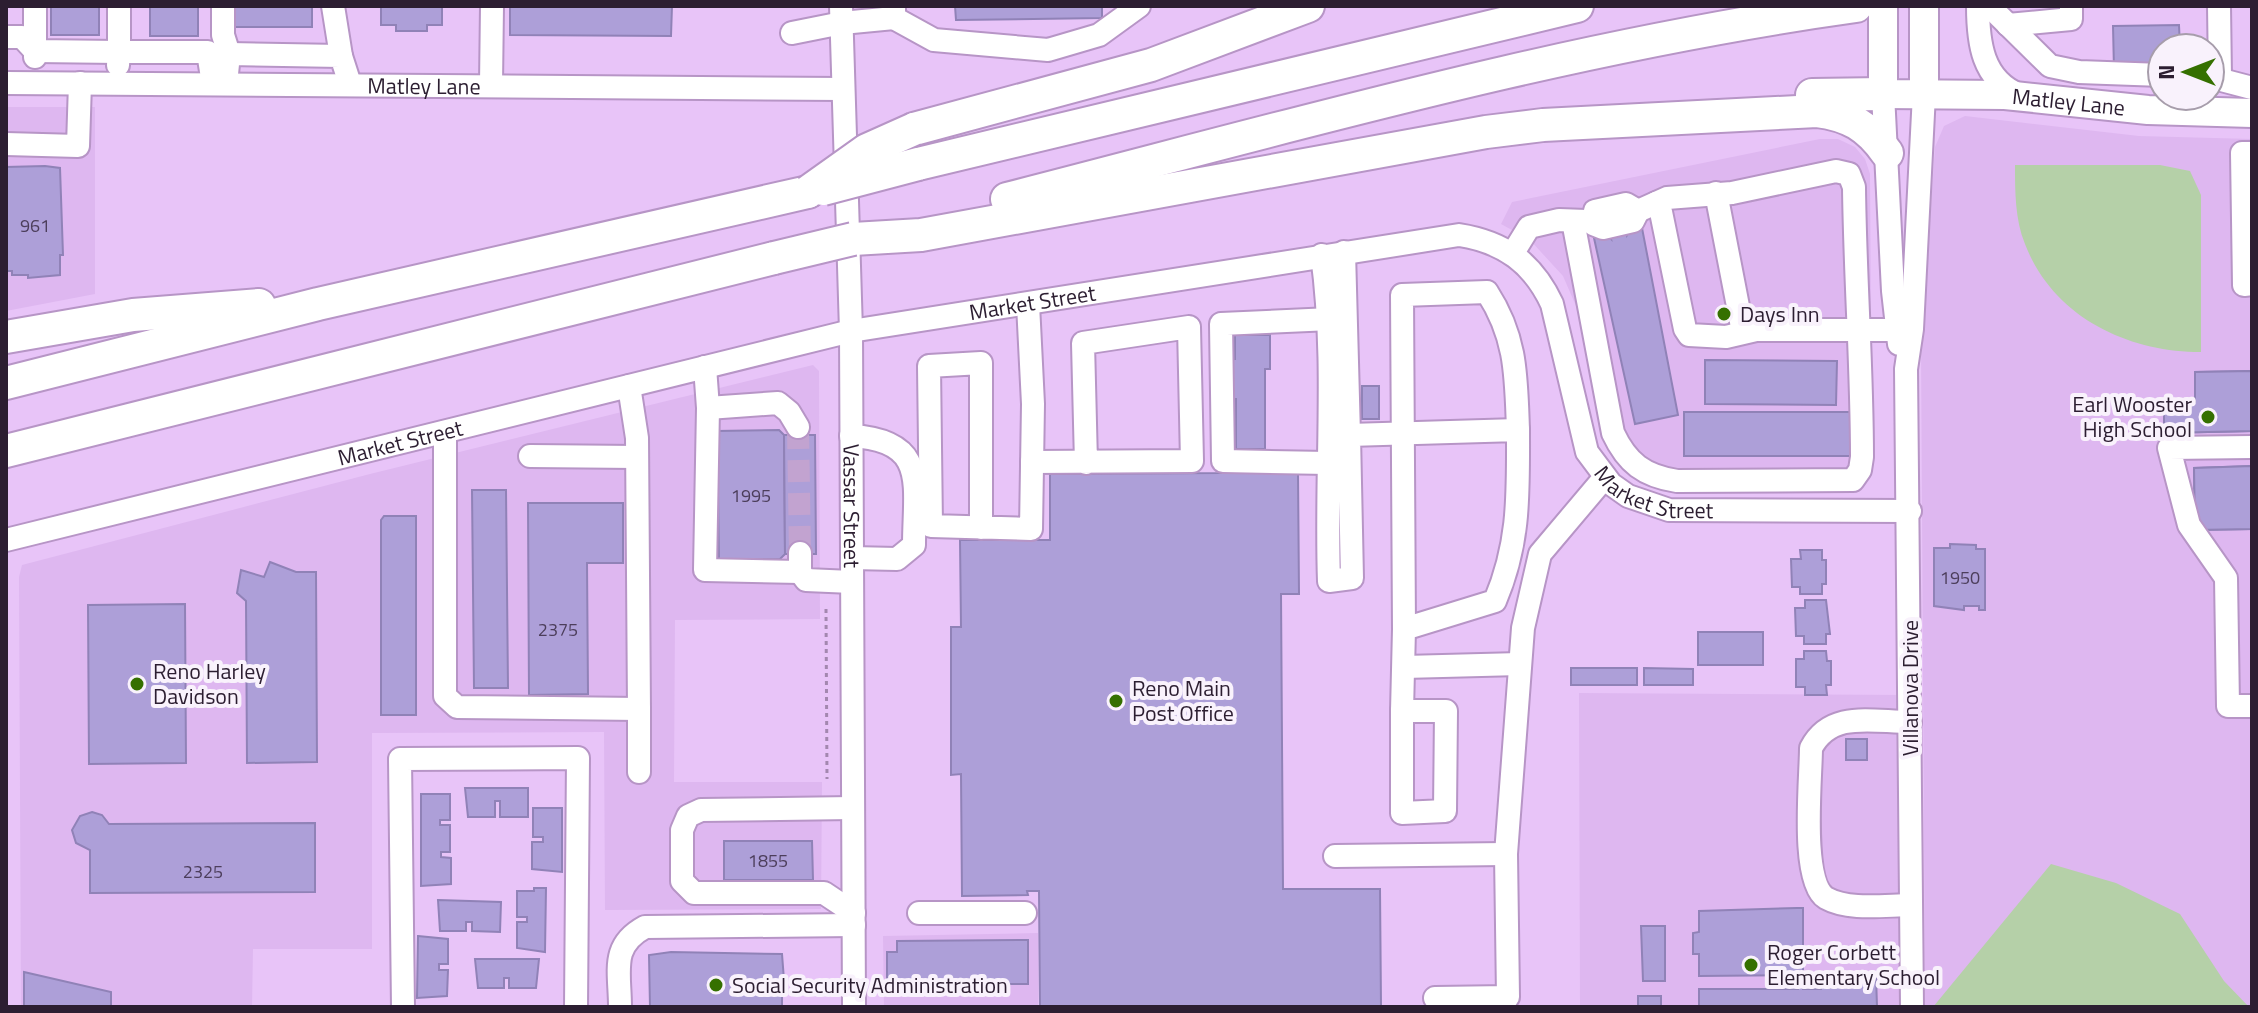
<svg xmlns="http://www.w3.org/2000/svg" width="2258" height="1013" font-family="'Titillium Web',sans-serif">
	<rect width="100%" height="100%" fill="#e8c4f8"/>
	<g fill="#deb7f0">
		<polygon points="6,107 95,107 95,294 6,311"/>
		<polygon points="1965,116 2139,136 2252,139 2252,1007 1925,1007 1921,345 1935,147 1944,126"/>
		<polygon points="1820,139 1838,139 1855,147 1865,159 1870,174 1872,462 1869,476 1638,479 1619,463 1605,440 1576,306 1563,276 1530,240 1501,224 1512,202"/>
		<polygon points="813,365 819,371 820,619 675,620 674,782 822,782 821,909 605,910 604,732 372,733 372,949 253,949 252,1007 21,1007 19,577 22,565 370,474"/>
		<polygon points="1579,693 1907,695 1909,1007 1580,1007"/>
		<polygon points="1038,933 1038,1007 884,1007 883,936"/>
	</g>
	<g fill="#b5d0a8">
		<path d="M2015,165H2160L2190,171L2201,195V352C2128,352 2053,317 2025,244C2015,220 2015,191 2015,165Z"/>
		<polygon points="2051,864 2116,883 2180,914 2224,981 2249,1007 1933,1007"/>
	</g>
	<g fill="#ad9fd8" stroke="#9082b7" stroke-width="2">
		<rect x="51" y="6" width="48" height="29"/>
		<rect x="150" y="6" width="48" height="30"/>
		<rect x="231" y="6" width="81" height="21"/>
		<polygon points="381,6 442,6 442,25 427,25 427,31 396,31 396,25 381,25"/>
		<polygon points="510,6 672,6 671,36 510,35"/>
		<polygon points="955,6 1102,6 1102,18 956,20"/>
		<polygon points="2179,25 2180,48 2162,48 2162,69 2114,70 2113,26"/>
		<polygon points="45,166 60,168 63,255 60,255 60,275 28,278 28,275 12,275 12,271 6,271 6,167"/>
		<polygon points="1623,212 1627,235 1629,231 1642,228 1678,415 1635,424 1594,238 1607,235 1611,239 1606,216"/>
		<polygon points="1235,335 1270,335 1270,369 1265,369 1265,449 1236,449 1236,399 1229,399 1229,359 1235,359"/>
		<polygon points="1705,360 1837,361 1836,405 1705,404"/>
		<polygon points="2252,371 2252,431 2164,433 2164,402 2195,402 2195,372"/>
		<polygon points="2252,371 2252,431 2164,433 2164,402 2195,402 2195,372"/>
		<rect x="1362" y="386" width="17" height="33"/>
		<rect x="1684" y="412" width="169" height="44"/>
		<polygon points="779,430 784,435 785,554 780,559 719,560 717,431"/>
		<polygon points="784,435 815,435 816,554 785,554"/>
		<polygon points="2252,466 2252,529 2195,530 2194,468"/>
		<polygon points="2252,466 2252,529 2195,530 2194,468"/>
		<polygon points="1222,469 1233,469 1234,473 1298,473 1299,594 1281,594 1283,889 1380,889 1381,1007 1040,1007 1039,891 1027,891 1028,895 962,896 961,774 951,775 951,627 961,627 960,540 1050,540 1050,474 1221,473"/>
		<polygon points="472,490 506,490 508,688 474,688"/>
		<polygon points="528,503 623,503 623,563 587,563 588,694 529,695"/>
		<polygon points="384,516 416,516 416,715 381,715 381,520"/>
		<polygon points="1950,544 1976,545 1976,549 1985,549 1985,610 1979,610 1979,606 1964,606 1964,610 1934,606 1934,548 1950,548"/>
		<polygon points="1800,550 1822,550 1822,560 1826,560 1826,584 1822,584 1822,594 1800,594 1800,587 1792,587 1791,559 1801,559"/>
		<polygon points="270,562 296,572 316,572 317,762 247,763 246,601 237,593 241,570 264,577"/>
		<polygon points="1805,600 1826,600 1830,634 1826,634 1826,644 1804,644 1804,636 1796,636 1795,608 1805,608"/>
		<polygon points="185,604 186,763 89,764 88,605"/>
		<rect x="1698" y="632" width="65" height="33"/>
		<polygon points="1804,651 1826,651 1827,661 1831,661 1831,685 1826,685 1827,695 1805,695 1805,687 1796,687 1796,659 1804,659"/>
		<rect x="1571" y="668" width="66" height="17"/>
		<polygon points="1644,668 1693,669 1693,685 1644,685"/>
		<rect x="1846" y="739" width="21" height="21"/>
		<polygon points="465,788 528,788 528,817 500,817 500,801 495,801 495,817 468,817"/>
		<polygon points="421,794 450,794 450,820 440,820 440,825 450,825 450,852 441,852 441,857 451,858 451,884 421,886"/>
		<polygon points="533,808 562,808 562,872 532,869 532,842 543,842 543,837 533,837"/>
		<polygon points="92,812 102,815 109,824 315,823 315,892 90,893 90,850 76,843 72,830 80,816"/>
		<polygon points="724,841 812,841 813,880 724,880"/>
		<polygon points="534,888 546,888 545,952 517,948 517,922 527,922 527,917 517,917 517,891 534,891"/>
		<polygon points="438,900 501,902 500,932 472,931 472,922 466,922 466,931 440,931"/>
		<polygon points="1797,908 1803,908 1803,989 1821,989 1821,976 1876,975 1877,1007 1699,1007 1699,989 1798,989 1798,975 1699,976 1699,954 1693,954 1693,933 1699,932 1699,911"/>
		<polygon points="1641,926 1665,926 1665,981 1643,981"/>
		<polygon points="418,936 448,939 448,964 439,964 439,970 448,970 447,996 417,998"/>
		<polygon points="1028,940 1028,984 1002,984 1002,988 985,988 985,984 927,985 927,995 887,995 887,952 897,952 897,941"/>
		<polygon points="671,952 782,954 785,993 782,993 782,1007 650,1007 649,955"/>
		<polygon points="475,959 539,959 536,988 509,988 509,978 504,978 504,988 478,988"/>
		<polygon points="24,972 111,992 111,1007 24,1007"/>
		<rect x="1638" y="996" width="23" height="11"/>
	</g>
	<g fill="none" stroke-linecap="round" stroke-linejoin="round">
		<polyline stroke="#c2a3d0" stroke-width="22" stroke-dasharray="22 11" stroke-linecap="butt" points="798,427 800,553"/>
		<g stroke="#b795c6" stroke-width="26">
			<g id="minor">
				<polyline points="223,6 223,35 229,54"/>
				<polyline points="333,6 341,56"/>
				<path id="s1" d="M841,6L851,331L854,1007"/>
				<path d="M1978,6C1978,42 1982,80 2020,95"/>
				<polyline points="1989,6 2050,66 2079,72 2162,75"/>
				<polyline points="2219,6 2220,77"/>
				<polyline points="894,18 934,40 1048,50 1099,35 1139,6"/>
				<polyline points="2008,25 2071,19 2071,6"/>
				<polyline points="792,33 842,23 894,18 894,6"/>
				<polyline points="6,37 22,37 35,51 119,52 119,6"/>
				<polyline points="35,57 35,6"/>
				<polyline points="118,65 119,52 208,52 213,84"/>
				<polyline points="2210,77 2252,88"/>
				<path id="s2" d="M6,83L843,89"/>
				<polyline points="226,84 229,54 341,56 350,84"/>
				<polyline points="491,84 492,6"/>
				<polyline points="1883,94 1893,291 1899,344"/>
				<polyline points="6,144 78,146 80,83"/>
				<polyline points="2252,153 2242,153 2244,285 2252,284"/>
				<polyline points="1716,193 1743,332"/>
				<polyline points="1656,203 1661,212 1685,329 1689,335 1726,337 1756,330 1896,330"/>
				<polygon points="1626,204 1638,211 1633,221 1603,228 1593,224 1595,211"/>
				<path d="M1573,221L1613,433C1627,463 1644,476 1677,481L1853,480L1860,470L1862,457C1862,367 1855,278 1854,187L1849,174L1836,171L1732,193L1667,198L1638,211"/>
				<polyline points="1344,252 1349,435"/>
				<polyline points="1513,253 1529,227 1559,220 1586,221"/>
				<path d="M1322,255C1337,364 1325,472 1329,581L1352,578L1349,435L1518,430C1518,494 1520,542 1495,601L1404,629L1402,711"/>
				<polyline points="705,367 708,408 778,403 789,412 798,427"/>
				<polyline points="708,408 705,570 800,572"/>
				<polyline points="445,432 445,696 457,707 639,709 637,438 629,386"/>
				<path d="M851,436C929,440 914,485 914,545L897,559L852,558"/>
				<polyline points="2252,447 2169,448 2189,525 2226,578 2228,706 2252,706"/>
				<polyline points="530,456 637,457"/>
				<polyline points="1032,462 1192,461 1189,327 1083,343 1086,463"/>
				<polyline points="1328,463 1223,461 1221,324 1331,319"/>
				<polyline points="981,528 981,363 929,366 931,526 1031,529 1033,404 1028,304"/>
				<path id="s3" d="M6,540L851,331L1459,235C1504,242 1533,263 1552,304L1587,452L1611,484L1628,496L1669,510L1910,511"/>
				<polyline points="800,553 800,572 806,580 852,582"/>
				<path d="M1404,629L1402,295L1487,292C1517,338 1516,377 1518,430"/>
				<polyline points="1404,667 1520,664"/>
				<polyline points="639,709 639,772"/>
				<polygon points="1402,711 1446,711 1445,811 1402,813"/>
				<path d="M1910,722C1872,722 1831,710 1811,748C1811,778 1800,882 1826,898C1849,911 1886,905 1911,905"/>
				<polyline points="853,808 701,810 688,816 682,830 682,881 694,893 824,893 854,913"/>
				<polyline points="1335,856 1506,854"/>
				<polyline points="919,913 1025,913"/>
				<polyline points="1435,998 1508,997 1506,854 1523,628 1540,554 1605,477"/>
				<polyline points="403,1007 400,759 578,758 576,1007"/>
				<path d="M620,1007C620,971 610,946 645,927L854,925"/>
				<polyline points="1912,1007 1906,369 1912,329 1924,94"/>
			</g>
		</g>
		<g stroke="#b795c6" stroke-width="32">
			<g id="major">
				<path id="s4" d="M1883,6V94L2005,95L2148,110L2252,113"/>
				<polyline points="1924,6 1924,94"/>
			</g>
		</g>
		<g stroke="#b795c6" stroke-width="36">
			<g id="highway">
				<polyline points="1812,95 1883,94"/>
				<polyline points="914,129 1151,65 1308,6"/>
				<polyline points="918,164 1577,6"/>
				<path d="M1007,199C1288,127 1568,46 1856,6"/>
				<path d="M853,239L921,235L1486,132L1543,125L1817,111C1849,115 1868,126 1887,153"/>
				<polyline points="6,337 133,315 259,305"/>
				<polyline points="6,383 318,304 808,192"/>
				<polyline points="6,451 774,258"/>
			</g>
		</g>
		<polyline stroke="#a387af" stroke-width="3" stroke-dasharray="4 4" stroke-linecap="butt" points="826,609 827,779"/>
		<use href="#minor" stroke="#fff" stroke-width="22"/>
		<use href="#major" stroke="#fff" stroke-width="28"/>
		<use href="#highway" stroke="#fff" stroke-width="32"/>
		<g stroke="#b795c6" stroke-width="36" stroke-linecap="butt">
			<g id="highway-bridge">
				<polyline points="823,189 918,164"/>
				<polyline points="808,192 867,150 914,129"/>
				<polyline points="774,258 853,239"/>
			</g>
		</g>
		<use href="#highway-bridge" stroke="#fff" stroke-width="32"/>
	</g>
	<g fill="#357000" stroke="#f9f2fc" stroke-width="3">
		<circle cx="1724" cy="314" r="8"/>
		<circle cx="2208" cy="417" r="8"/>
		<circle cx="137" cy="684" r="8"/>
		<circle cx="1116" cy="701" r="8"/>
		<circle cx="1751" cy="965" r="8"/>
		<circle cx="716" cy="985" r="8"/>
	</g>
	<g text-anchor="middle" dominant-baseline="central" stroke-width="8" stroke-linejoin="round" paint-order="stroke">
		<g font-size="18" fill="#4c3e5b">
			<text x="35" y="225">961</text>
			<text x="751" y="495">1995</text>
			<text x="1960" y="577">1950</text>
			<text x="558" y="629">2375</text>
			<text x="768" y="860">1855</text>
			<text x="203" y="871">2325</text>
		</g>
		<g font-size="22" fill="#2c1e31" stroke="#f9f2fc">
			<text stroke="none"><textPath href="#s2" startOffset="418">Matley Lane</textPath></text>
			<text stroke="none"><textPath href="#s4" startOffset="274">Matley Lane</textPath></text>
			<text stroke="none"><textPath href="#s3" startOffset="1054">Market Street</textPath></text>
			<text stroke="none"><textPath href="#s3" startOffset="406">Market Street</textPath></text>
			<text stroke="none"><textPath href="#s3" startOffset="1844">Market Street</textPath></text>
			<text stroke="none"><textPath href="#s1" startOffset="500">Vassar Street</textPath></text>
			<text transform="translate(1910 688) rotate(-90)">Villanova Drive</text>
		</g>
		<g font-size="22" fill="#2c1e31" stroke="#f9f2fc" text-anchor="start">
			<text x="1740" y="314">Days Inn</text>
			<text x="2192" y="404" text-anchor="end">Earl Wooster<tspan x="2192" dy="25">High School</tspan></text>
			<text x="153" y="671">Reno Harley<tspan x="153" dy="25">Davidson</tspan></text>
			<text x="1132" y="688">Reno Main<tspan x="1132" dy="25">Post Office</tspan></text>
			<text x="1767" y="952">Roger Corbett<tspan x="1767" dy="25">Elementary School</tspan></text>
			<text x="732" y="985">Social Security Administration</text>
		</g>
	</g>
	<rect width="2258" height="1013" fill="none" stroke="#2c1e31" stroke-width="16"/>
	<g transform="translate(2186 72) rotate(270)"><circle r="38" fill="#f9f2fc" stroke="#a79dab" stroke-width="2"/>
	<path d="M0-6L14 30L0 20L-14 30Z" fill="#357000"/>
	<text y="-12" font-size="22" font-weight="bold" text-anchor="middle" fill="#2c1e31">N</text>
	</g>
</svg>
